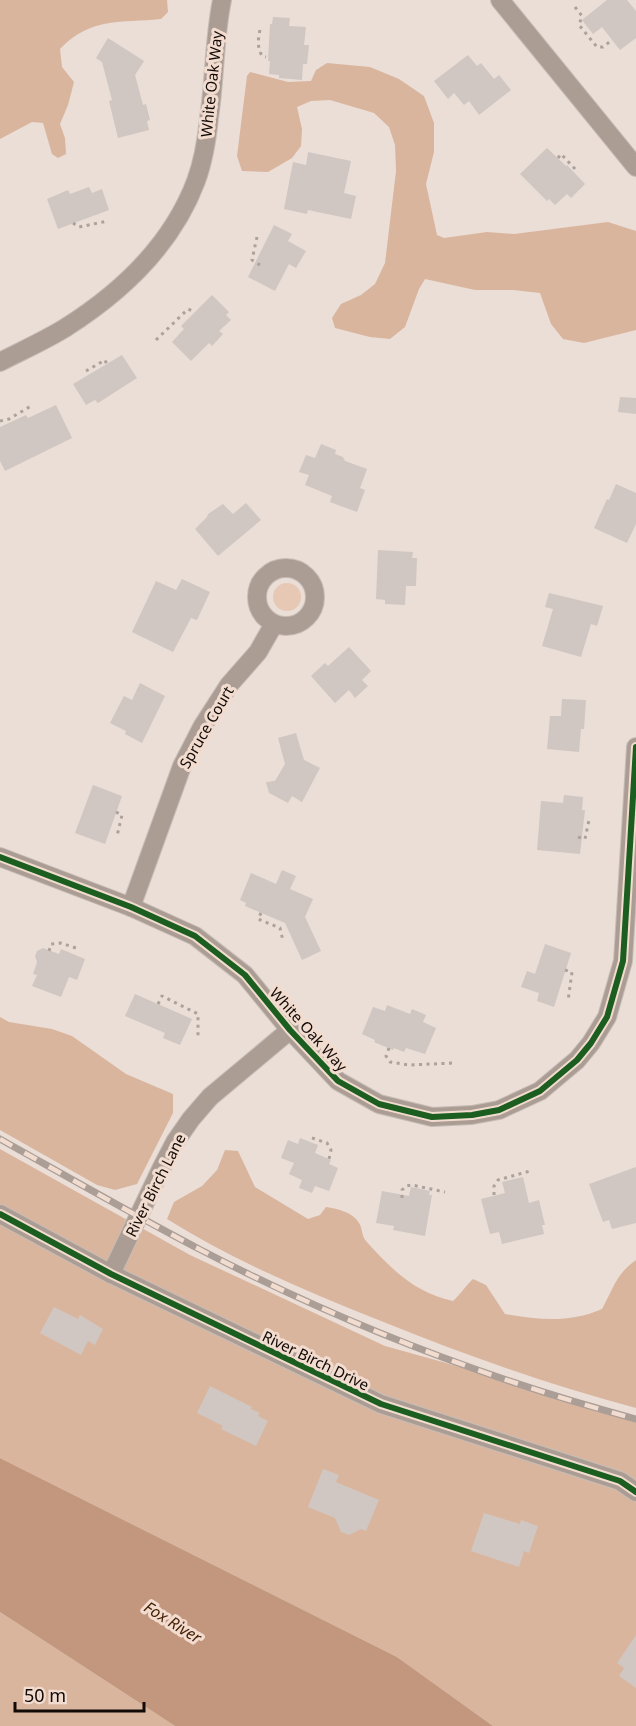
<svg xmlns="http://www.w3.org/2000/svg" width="636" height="1726" font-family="'Noto Sans',sans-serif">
	<rect width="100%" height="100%" fill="#eaded7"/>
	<circle fill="#e6c8b5" cx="287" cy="597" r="14"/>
	<g fill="#dab59e">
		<path d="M0,0H167L168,12L161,19C121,23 90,17 60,49L62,67L74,82L68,105L60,124L65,138L66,154L58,158L52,154L43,123L32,122L0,139Z"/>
		<polygon points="327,63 370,67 399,79 424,96 434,123 434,152 426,184 437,235 444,238 487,232 514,234 608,222 636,231 636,330 584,343 563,339 551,324 540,293 513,290 475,290 425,279 419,289 405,327 390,339 370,337 335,328 332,318 341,304 361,295 375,284 385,263 396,171 395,145 389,127 374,113 330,100 311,101 297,107 302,129 301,146 292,158 268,172 242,171 237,156 247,76 250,72 288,82 311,81 316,70"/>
		<polygon points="0,1017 9,1022 52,1029 72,1036 126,1074 173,1094 173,1113 137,1184 115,1190 97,1185 0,1130"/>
		<polygon points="0,1149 190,1255 385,1346 636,1416 636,1726 493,1726 397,1657 0,1458"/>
		<path d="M225,1150L238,1151L255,1187L308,1219L320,1215L326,1207C338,1209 353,1212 359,1223C363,1229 361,1235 366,1241C391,1269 415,1293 453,1301C461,1294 465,1286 473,1279L486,1285L505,1314C539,1320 570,1323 602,1309C613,1289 616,1274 636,1260V1408C549,1385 465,1355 381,1321C308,1292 234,1261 167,1219L174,1202L202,1186L217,1170Z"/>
		<polygon points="0,1612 175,1726 0,1726"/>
	</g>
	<polygon fill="#c2977d" points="0,1458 397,1657 493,1726 175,1726 0,1612"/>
	<g fill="#d0c7c2">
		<polygon points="607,0 627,0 636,11 636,38 620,50 602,27 593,34 582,20"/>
		<polygon points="273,17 290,18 289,26 306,27 304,45 309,45 307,64 303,64 302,80 279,78 279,75 269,74 270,61 268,61 270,24 272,24"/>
		<polygon points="108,38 144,61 135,75 143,105 146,104 150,120 147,121 149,130 118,138 109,101 112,100 102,62 96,58"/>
		<polygon points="468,55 477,66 481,63 494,79 499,75 511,90 479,115 469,101 464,105 454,93 448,99 434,81"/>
		<polygon points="547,148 566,166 567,165 585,184 571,198 567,194 555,205 549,199 547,201 520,174"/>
		<polygon points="308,152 351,161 344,193 356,196 351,219 308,210 307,214 284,209 293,162 306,165"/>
		<polygon points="89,187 92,193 102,189 109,210 58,229 47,199 68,190 70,194"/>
		<polygon points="274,225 292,234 288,241 306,251 296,268 289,264 275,291 248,277"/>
		<polygon points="212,295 229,312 226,315 231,320 219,331 223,334 212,346 209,343 191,361 172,342 184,329 181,326"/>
		<polygon points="122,355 137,378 98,403 95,400 86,405 73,384"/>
		<polygon points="620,397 636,398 636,414 618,412"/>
		<polygon points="56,405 72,438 5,471 0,461 0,427 26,415 28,418"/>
		<polygon points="321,444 336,450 335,454 343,457 345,461 367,469 360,488 365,490 357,512 330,502 332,496 305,485 309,475 299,472 306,455 315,458"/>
		<polygon points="616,484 636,493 636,524 627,543 594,528 607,499 609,500"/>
		<polygon points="246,503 261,520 218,556 195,529 207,517 208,514 223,504 233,514"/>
		<polygon points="378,550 413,552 412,558 417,558 416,586 406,586 405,605 385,604 385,600 376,599"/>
		<polygon points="182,579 210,592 197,620 191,618 173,652 132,632 156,581 176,590"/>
		<polygon points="549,593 603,606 597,626 591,624 581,657 542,646 553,609 545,607"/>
		<polygon points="349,647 371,671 362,680 368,686 355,698 349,690 335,703 311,676 325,663 328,666"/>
		<polygon points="140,683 165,696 142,743 125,734 126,731 110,723 124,696 132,700"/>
		<polygon points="562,699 586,700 584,729 581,729 579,752 547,749 550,716 561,716"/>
		<polygon points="296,733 304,760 320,768 302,802 292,796 288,803 269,793 266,782 275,781 285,764 278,738"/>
		<polygon points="93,785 122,796 105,844 75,833"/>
		<polygon points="564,795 583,797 582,810 585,810 580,854 537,850 541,801 563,803"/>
		<polygon points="282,870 296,876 290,889 313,899 305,917 321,951 302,960 285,923 245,906 246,903 240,900 251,873 276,884"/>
		<polygon points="545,944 571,953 554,1007 537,1001 539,993 521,987 527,971 535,974"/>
		<polygon points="43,948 59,954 61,949 85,959 77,980 69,977 61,997 32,986 37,975 33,974 37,962 35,956 37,951"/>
		<polygon points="135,994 192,1019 180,1045 163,1038 165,1033 125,1016"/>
		<polygon points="387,1005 410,1014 412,1009 426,1015 423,1022 436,1028 425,1054 406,1048 404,1052 394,1048 393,1050 374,1042 375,1040 362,1034 373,1007 385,1011"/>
		<polygon points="300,1138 318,1145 315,1153 331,1160 329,1164 338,1168 329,1191 315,1186 312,1193 299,1188 302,1180 289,1174 294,1163 281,1158 288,1140 298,1144"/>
		<polygon points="636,1167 636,1223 612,1229 609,1220 603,1222 589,1184"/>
		<polygon points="523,1177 529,1203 539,1200 545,1225 542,1225 544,1234 502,1244 499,1232 490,1234 481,1199 505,1193 502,1182"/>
		<polygon points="411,1187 430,1191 429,1195 432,1195 425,1236 393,1230 394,1226 376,1223 382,1191 409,1196"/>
		<polygon points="54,1307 78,1319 80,1315 103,1329 95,1345 88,1341 81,1355 40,1333"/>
		<polygon points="210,1386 252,1407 251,1409 260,1413 258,1416 268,1421 256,1446 221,1429 223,1426 197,1413"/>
		<polygon points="323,1469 339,1475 336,1482 379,1500 366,1531 361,1529 349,1535 341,1532 335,1518 308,1507"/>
		<polygon points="484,1513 520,1524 521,1520 538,1526 529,1553 524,1551 519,1567 471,1551"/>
		<polygon points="636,1635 636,1688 619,1676 624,1668 617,1663"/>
	</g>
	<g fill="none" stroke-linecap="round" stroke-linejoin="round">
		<g stroke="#c6bdb7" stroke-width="20">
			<g id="minor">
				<polyline points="500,0 636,167"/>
				<path d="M0,362C21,351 44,341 65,328C122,292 172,245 196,181C203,162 207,138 209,118C215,79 214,39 222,0"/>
				<circle cx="286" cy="597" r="29"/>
				<polyline points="0,857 131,907 195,936 245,975 290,1030 338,1081 379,1104 432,1117 472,1115 499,1110 540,1091 577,1060 591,1043 607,1017 623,961 636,747"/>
				<polyline points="131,907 182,766 202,727 229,685 258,652 274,624"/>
				<polyline points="0,1214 111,1274 381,1404 620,1481 636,1492"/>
				<polyline points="111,1274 161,1169 175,1142 191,1119 210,1097 290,1030"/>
			</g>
		</g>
		<g stroke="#ada29b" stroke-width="3" stroke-dasharray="3 4.5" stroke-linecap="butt">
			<polyline points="575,7 582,16 579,25 597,47 603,47 612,40"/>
			<path d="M260,30C258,39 257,47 262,56L266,57"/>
			<polyline points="558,158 561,154 577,171"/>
			<polyline points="73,223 79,227 108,221"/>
			<polyline points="257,237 252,260 260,265"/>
			<polyline points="156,340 188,309 195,312"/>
			<polyline points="86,371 105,360 107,365"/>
			<polyline points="0,421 9,419 31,406"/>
			<polyline points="116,812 122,815 117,836"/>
			<polyline points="578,837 585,839 589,820"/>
			<polyline points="261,913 258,919 280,928 283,941"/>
			<polyline points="49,951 51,944 61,943 79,949"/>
			<polyline points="565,970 572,972 568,1001"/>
			<polyline points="158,1004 162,996 198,1014 198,1038"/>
			<polyline points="389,1048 386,1056 390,1062 409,1065 454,1063"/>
			<polyline points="312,1138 327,1143 331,1150 329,1159"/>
			<polyline points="494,1195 494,1186 498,1180 530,1171"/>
			<polyline points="402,1198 402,1190 406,1186 412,1185 445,1192"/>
		</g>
		<use href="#minor" stroke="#ac9d94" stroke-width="18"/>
		<g stroke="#aa9e97" stroke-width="7">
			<path id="rail" d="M0,1139C66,1176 132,1214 199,1249C337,1321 486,1379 636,1419"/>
		</g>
		<use href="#rail" stroke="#f2dccf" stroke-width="4.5" stroke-dasharray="14" stroke-linecap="butt"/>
		<g stroke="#f2dccf" stroke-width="10">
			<g id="cycleway">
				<polyline points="0,857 131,907 195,936 245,975 290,1030 338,1081 379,1104 432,1117 472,1115 499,1110 540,1091 577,1060 591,1043 607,1017 623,961 636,747"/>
				<polyline points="0,1214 111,1274 381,1404 620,1481 636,1492"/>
			</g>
		</g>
		<use href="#cycleway" stroke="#1b5e20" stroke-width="6"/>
	</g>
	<g text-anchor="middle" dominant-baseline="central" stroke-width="6" stroke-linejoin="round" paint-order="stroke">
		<g font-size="15" fill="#110a06" stroke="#f2dccf">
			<text transform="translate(211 84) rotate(-84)">White Oak Way</text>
			<text transform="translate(206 727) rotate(-60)">Spruce Court</text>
			<text transform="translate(309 1029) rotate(48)">White Oak Way</text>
			<text transform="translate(155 1185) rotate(-63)">River Birch Lane</text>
			<text transform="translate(316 1360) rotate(26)">River Birch Drive</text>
		</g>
		<g font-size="16" font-style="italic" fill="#452003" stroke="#f2dccf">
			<text transform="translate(173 1622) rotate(32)">Fox River</text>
		</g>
	</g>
	<path d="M15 1702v9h129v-9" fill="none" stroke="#110a06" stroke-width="3"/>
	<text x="24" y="1702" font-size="18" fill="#110a06" stroke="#f2dccf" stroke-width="4.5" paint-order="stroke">50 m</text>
</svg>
